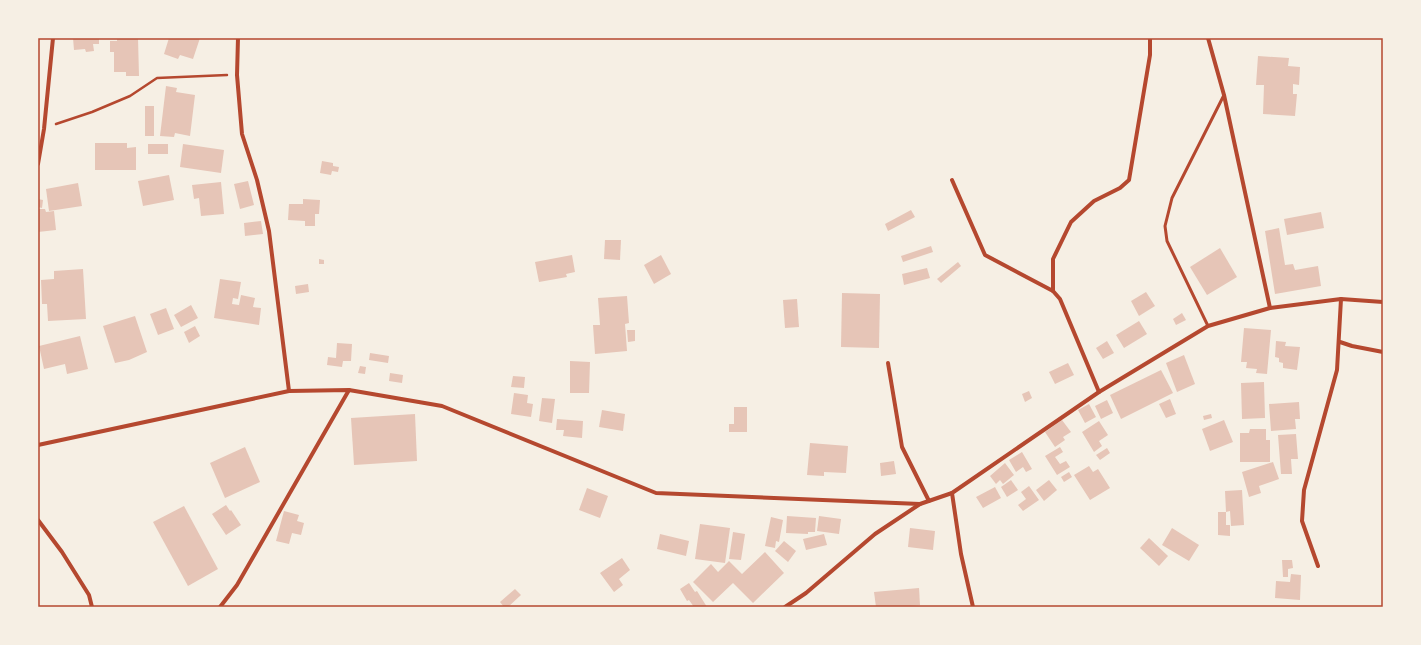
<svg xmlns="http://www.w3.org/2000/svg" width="1421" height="645" font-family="'Exo 2',sans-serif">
	<rect width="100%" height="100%" fill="#f6efe4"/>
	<g fill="#e6c5b7">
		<polygon points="73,38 99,38 99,44 93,44 94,51 86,52 85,49 74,50"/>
		<polygon points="117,38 138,38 139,76 126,76 126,72 114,72 114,52 110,52 110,41 117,41"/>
		<polygon points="169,38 200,38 193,59 180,55 178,59 164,54"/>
		<polygon points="1258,56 1289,58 1288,66 1300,67 1299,85 1293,84 1293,94 1297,94 1295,116 1263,114 1264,85 1256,85"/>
		<polygon points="166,86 177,88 176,92 195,95 190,136 175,133 174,137 160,136"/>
		<rect x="145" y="106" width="9" height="30"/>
		<polygon points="95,143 127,143 127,148 136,147 136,170 95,170"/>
		<rect x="148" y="144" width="20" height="10"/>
		<polygon points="183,144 224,150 221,173 180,167"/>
		<polygon points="322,161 333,163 333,166 339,167 338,172 332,171 331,175 320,173"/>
		<polygon points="169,175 174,200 143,206 138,181"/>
		<polygon points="248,181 254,205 240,209 234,184"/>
		<polygon points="221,182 224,214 201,216 199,198 194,199 192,185"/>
		<polygon points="78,183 82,206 49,211 46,189"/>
		<polygon points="38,199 43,200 42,208 38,207"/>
		<polygon points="303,199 320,200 319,214 315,214 315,226 305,226 305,221 288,220 289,204 303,204"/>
		<polygon points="38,209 45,209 46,212 54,211 56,230 38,232"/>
		<polygon points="911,210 915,217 888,231 885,224"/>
		<polygon points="1321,212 1324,228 1287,235 1284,219"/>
		<polygon points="261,221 263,234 245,236 244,223"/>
		<polygon points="1279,228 1285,265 1293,264 1295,270 1318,266 1321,286 1275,294 1265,231"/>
		<polygon points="605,240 621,240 620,260 604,259"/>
		<polygon points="931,246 933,252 903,262 901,256"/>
		<polygon points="1220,248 1237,277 1207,295 1190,267"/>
		<polygon points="572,255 575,272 566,274 567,277 539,282 535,262"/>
		<polygon points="661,255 671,274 654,284 644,265"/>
		<polygon points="319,259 324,260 324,264 319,264"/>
		<polygon points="958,262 961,266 941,283 937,279"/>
		<polygon points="927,268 930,278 904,285 902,274"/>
		<polygon points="83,269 86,319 48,321 47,304 42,304 41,280 54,279 54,271"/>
		<polygon points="220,279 241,282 238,299 233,298 232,304 239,305 241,295 255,298 253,307 261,308 259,325 214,318"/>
		<polygon points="308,284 309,292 296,294 295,286"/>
		<polygon points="1146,292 1155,306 1139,316 1131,301"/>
		<polygon points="842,293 880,294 879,348 841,347"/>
		<polygon points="627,296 629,323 625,324 627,351 595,354 593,325 600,325 598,298"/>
		<polygon points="797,299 799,327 785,328 783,300"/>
		<polygon points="191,305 198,318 181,327 174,315"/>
		<polygon points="166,308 174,329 158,335 150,314"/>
		<polygon points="1182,313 1186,320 1176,325 1173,319"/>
		<polygon points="135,316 147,352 129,360 115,363 103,326"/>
		<polygon points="1139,321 1147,334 1124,348 1116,335"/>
		<polygon points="195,326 200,336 189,343 184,332"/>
		<polygon points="1244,328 1271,330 1267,374 1256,373 1257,369 1246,368 1247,362 1241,362"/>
		<polygon points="627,330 635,330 635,341 628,342"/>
		<polygon points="80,336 88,369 67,374 65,364 44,369 39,346"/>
		<polygon points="1107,341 1114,353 1103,359 1096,348"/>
		<polygon points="1276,341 1286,342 1285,346 1300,347 1297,370 1283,368 1283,363 1279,362 1279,358 1275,357"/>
		<polygon points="337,343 352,344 351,361 343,361 342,367 327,365 328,357 336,358"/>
		<polygon points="370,353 389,356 388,363 369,360"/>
		<polygon points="1184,355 1195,384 1177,392 1166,363"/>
		<polygon points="570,361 590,362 589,393 570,393"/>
		<polygon points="1068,363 1074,375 1055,384 1049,372"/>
		<polygon points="360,366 366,367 365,374 358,373"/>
		<polygon points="1161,370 1173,393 1121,419 1110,395"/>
		<polygon points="390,373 403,375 402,383 389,381"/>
		<polygon points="513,376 525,377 524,388 511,387"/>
		<polygon points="1264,382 1265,418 1242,419 1241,383"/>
		<polygon points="1029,391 1032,398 1025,402 1022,394"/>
		<polygon points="514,393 528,395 527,403 533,404 531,417 511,414"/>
		<polygon points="542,398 555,399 552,423 539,421"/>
		<polygon points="1170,399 1176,414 1166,418 1159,404"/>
		<polygon points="1107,400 1113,413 1101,419 1095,406"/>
		<polygon points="1299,402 1300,419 1295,419 1296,429 1271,431 1269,404"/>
		<polygon points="1089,404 1096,417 1085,423 1078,410"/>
		<polygon points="734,407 747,407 747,432 729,432 729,424 734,424"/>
		<polygon points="602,410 625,414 623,431 599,427"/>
		<polygon points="415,414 417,461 354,465 351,418"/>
		<polygon points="1211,414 1212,418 1204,420 1203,416"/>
		<polygon points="557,419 583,421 582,438 563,436 564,430 556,430"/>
		<polygon points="1062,420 1071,432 1063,437 1065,440 1055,447 1045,432"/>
		<polygon points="1224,420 1233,442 1210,451 1202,429"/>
		<polygon points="1099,421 1108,435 1099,441 1102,446 1094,452 1082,432"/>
		<polygon points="1250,429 1266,429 1266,440 1270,440 1270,462 1240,462 1240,433 1249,433"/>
		<polygon points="1296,434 1298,459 1291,459 1292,474 1281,474 1278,435"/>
		<polygon points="810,443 848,446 846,473 824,472 824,476 807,475"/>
		<polygon points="245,447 260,482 225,498 210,463"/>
		<polygon points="1060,447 1063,452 1055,457 1060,464 1066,461 1070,467 1057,475 1045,456"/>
		<polygon points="1107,448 1110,453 1100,460 1096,455"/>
		<polygon points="1022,452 1032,469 1026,472 1023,467 1016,472 1009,460"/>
		<polygon points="894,461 896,474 881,476 880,463"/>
		<polygon points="1273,462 1279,479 1259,486 1261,493 1249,497 1242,472"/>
		<polygon points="1005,463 1014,475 1003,484 1000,480 996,484 990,476"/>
		<polygon points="1089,466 1093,472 1098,469 1110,488 1090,500 1074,475"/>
		<polygon points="1069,472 1072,477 1064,482 1061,477"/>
		<polygon points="1011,480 1018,490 1007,497 1001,487"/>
		<polygon points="1049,480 1057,490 1044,501 1036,490"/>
		<polygon points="1029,486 1039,500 1023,511 1018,505 1026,499 1021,492"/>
		<polygon points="995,487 1001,498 983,508 976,497"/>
		<polygon points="587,488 608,496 600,518 579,510"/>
		<polygon points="1242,490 1244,525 1231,526 1230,511 1226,512 1225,491"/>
		<polygon points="226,505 230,511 231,510 241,525 226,535 212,514"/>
		<polygon points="184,506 218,569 188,586 153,522"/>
		<polygon points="284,511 299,515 297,521 304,523 301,535 292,533 289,544 276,541"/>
		<polygon points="1218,512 1226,512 1226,525 1230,525 1230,536 1218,535"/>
		<polygon points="787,516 816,518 815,532 808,532 808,534 786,533"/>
		<polygon points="819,516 841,519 839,534 817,531"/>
		<polygon points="771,517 783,520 779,542 776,541 775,548 765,546"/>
		<polygon points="700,524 730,528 725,563 695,559"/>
		<polygon points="910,528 935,531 933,550 908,547"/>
		<polygon points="1172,528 1199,545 1189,561 1162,545"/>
		<polygon points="733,532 745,534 741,560 729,559"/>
		<polygon points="660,534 689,541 686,556 657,549"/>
		<polygon points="824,534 827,545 806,550 803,539"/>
		<polygon points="1149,538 1168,556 1159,566 1140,548"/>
		<polygon points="784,541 796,551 788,562 775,551"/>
		<polygon points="765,552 784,573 753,603 733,583 713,602 693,582 711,564 718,572 729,561 742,574"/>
		<polygon points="622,558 630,570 619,579 623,585 614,592 600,573"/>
		<polygon points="1282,560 1292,560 1293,568 1288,569 1288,577 1283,577"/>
		<polygon points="1291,574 1301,575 1300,600 1275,598 1276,581 1290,582"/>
		<polygon points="689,583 695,592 697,591 707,607 694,607 689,600 687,601 680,589"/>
		<polygon points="919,588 920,605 899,607 876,607 874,592"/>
		<polygon points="515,589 521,595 508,607 504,607 500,602"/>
	</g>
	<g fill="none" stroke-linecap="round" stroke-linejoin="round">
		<polyline stroke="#b5482f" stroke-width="2.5" points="56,124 92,112 130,96 157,78 227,75"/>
		<polyline stroke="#b5482f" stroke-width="3" points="1208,326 1167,241 1165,226 1172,198 1224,95"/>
		<g stroke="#b5482f" stroke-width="4">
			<polyline points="238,38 237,75 242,134 257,180 269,231 289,391"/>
			<polyline points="1208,38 1224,95 1270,308"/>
			<polyline points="38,164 44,129 53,38"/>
			<polyline points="952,180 985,255 1053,291 1060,299 1099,392"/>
			<polyline points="1053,291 1053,259 1071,222 1094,201 1120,188 1129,180 1150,55 1150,38"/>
			<polyline points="1340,342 1352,346 1383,352"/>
			<polyline points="888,363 902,447 929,501"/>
			<polyline points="38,445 289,391 349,390 442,406 656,493 920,504 952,493 1099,392 1208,326 1270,308 1341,299 1383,302"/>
			<polyline points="952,493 961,554 973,607"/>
			<polyline points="38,520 62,552 89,595 92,607"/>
			<polyline points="1318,566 1302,521 1304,490 1337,370 1341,299"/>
			<polyline points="220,607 237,585 349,390"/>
			<polyline points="785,607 806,593 875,534 920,504"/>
		</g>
	</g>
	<rect width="1421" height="645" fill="none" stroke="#f6efe4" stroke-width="78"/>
	<rect x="39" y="39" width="1343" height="567" fill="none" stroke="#b5482f" stroke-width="1.5"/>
</svg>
